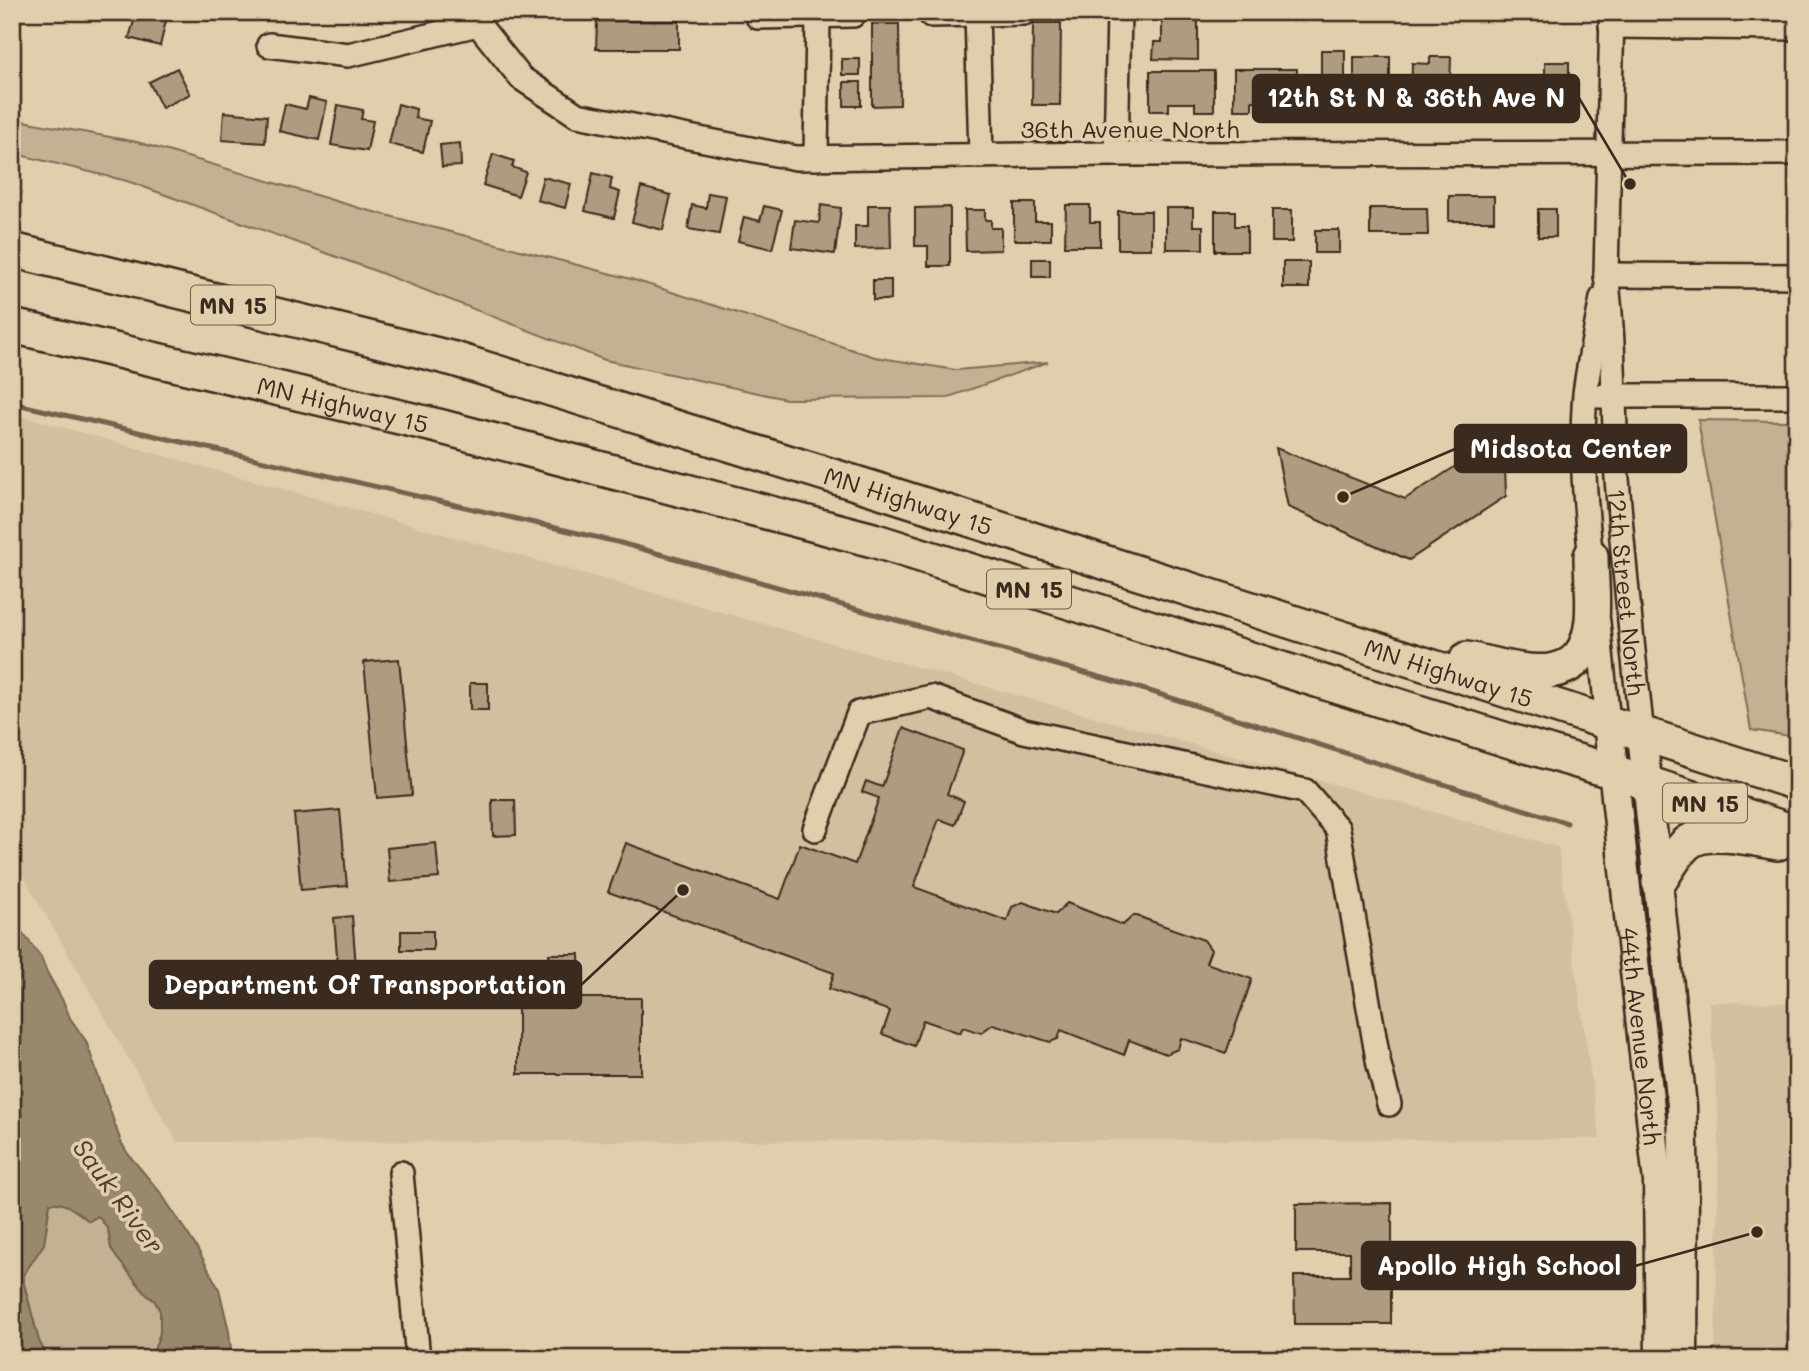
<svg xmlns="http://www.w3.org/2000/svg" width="1809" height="1371" font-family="Mali,sans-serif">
	<rect width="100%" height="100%" fill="#e0cfac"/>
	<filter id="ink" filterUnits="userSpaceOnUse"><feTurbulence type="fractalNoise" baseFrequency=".0143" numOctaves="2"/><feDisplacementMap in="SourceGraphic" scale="14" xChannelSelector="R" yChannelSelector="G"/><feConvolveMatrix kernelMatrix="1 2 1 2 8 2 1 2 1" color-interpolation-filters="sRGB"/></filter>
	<g filter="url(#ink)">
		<g fill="#d1c09f">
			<polygon points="12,413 1558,847 1600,1139 177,1142 12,857"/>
			<polygon points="1709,1002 1797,1003 1797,1359 1715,1359 1719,1129"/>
		</g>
		<g fill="#c2b192" stroke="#7e6e58" stroke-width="2">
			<polygon points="12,119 137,142 359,208 631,279 875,357 956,370 1048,362 946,398 786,399 605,360 373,270 127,181 12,153"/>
			<polygon points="1698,420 1797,421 1797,737 1751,730"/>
			<polygon points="60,1201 70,1206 89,1221 98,1216 108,1229 111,1248 117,1258 147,1295 155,1301 160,1311 160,1333 151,1359 48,1359 39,1341 24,1284 24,1273 44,1244 50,1202"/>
			<polygon points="1788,1278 1797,1278 1797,1359 1787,1359"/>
		</g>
		<path fill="#98886e" stroke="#73624e" stroke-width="2" d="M12,919L41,957L47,972L64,1003L70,1018L86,1041L121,1142L128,1154L160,1192L197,1248L219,1289L229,1331L232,1359H151L160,1333V1311L155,1301L147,1295L117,1258L111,1248L108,1229L98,1216L89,1221C76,1212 67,1201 50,1203L44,1244L24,1274V1284L39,1341L48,1359H12V1318L15,1302L12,1291L14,1270L12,1262V1194L20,1170V1151L12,1085Z"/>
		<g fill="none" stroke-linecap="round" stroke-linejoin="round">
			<g stroke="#73624e" stroke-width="5">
				<polyline points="12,403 617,542 1146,690 1567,823"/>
				<polyline points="1790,899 1797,901"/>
			</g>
		</g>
		<g fill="#ad9c80" stroke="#3b2a1e" stroke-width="2">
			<polygon points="122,12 168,12 160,46 129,38 134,21 121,17"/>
			<polygon points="1154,12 1198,12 1198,60 1153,59 1154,42 1162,42 1162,20 1154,20"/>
			<polygon points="597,21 679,21 679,49 596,49"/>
			<polygon points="1033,23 1061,23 1060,105 1032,105"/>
			<polygon points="872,24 899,24 900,105 872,106"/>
			<rect x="1321" y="50" width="24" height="40"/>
			<rect x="1354" y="57" width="36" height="43"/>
			<polygon points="1430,57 1451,57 1450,87 1436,87 1436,108 1411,107 1412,63 1430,64"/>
			<rect x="842" y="59" width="18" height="16"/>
			<rect x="1545" y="62" width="24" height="45"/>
			<polygon points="177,68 190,94 162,108 149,82"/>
			<polygon points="1234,69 1297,69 1297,111 1278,110 1278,101 1252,101 1252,110 1234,110"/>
			<polygon points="1150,71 1214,71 1214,111 1195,111 1195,103 1169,103 1169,111 1150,111"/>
			<rect x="844" y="82" width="17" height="24"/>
			<polygon points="309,98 327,102 319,140 279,131 285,104 306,109"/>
			<polygon points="398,104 416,109 415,118 430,121 423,152 389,144"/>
			<polygon points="338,105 363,110 361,119 373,121 367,151 331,145"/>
			<polygon points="224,112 267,116 265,143 222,140"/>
			<polygon points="460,143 461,166 442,167 440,145"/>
			<polygon points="493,154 514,161 512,167 526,172 518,196 483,185"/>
			<polygon points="593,173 612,178 610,189 620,192 614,218 585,211"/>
			<polygon points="543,177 571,184 565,208 537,200"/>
			<polygon points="641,187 671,195 663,230 632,222"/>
			<polygon points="708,193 726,196 719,234 688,229 692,205 706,208"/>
			<rect x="1449" y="196" width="45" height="25"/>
			<polygon points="1014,203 1035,203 1035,221 1051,221 1051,240 1014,240"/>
			<polygon points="821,205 841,208 835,254 791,248 795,220 819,223"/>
			<polygon points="868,205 890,205 891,248 855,249 855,226 868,226"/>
			<polygon points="1066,205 1090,205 1090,222 1100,222 1100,246 1065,246"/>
			<polygon points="764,206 782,210 772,249 738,241 744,217 760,221"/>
			<polygon points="950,207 950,266 928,266 928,246 915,246 915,208"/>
			<polygon points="1166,208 1193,208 1193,226 1203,226 1203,249 1166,249"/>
			<polygon points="1370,208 1427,208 1428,235 1370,235"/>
			<rect x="1538" y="209" width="18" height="28"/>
			<polygon points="965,210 985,210 985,220 991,220 991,228 1001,228 1001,250 966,251"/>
			<rect x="1272" y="210" width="20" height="32"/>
			<rect x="1118" y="211" width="33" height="38"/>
			<polygon points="1215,211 1235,211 1235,226 1247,226 1247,251 1215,251"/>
			<rect x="1315" y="230" width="24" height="23"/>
			<rect x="1032" y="259" width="18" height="18"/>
			<rect x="1283" y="262" width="26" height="26"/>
			<rect x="873" y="280" width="18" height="20"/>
			<polygon points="1504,435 1506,496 1409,560 1288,507 1276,448 1405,499"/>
			<polygon points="399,659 412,795 377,798 364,662"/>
			<rect x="470" y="683" width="18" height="27"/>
			<polygon points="903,728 963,750 947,794 964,801 955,825 939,819 914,887 1007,921 1012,907 1023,902 1056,914 1067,903 1123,925 1134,915 1204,940 1211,950 1206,963 1252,979 1226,1053 1181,1038 1178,1049 1166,1054 1129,1040 1124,1055 1061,1030 1058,1039 1050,1042 993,1024 981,1033 963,1027 960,1033 923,1020 914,1046 882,1034 890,1011 829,989 834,973 608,892 626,843 780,899 800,844 855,864 879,798 862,792 866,781 882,787"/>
			<polygon points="492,800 515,800 516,835 493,836"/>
			<polygon points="340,810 347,886 301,890 294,814"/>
			<polygon points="436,843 439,878 390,882 387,848"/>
			<polygon points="352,916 357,979 339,981 334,918"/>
			<rect x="401" y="931" width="32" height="19"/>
			<polygon points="549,954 579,954 580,985 550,985"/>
			<rect x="481" y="961" width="23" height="44"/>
			<rect x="518" y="998" width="123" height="76"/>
			<polygon points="1392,1203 1392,1251 1377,1252 1377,1266 1391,1266 1391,1324 1295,1324 1294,1276 1350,1276 1350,1252 1296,1252 1296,1204"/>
		</g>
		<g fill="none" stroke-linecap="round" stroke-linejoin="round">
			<g stroke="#3b2a1e" stroke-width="28">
				<g id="minor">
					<polyline points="478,12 478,24 521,78 577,115 796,158 1116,154 1797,153"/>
					<path id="s1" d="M1612,12L1606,275C1615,342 1613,410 1617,478C1623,564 1633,649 1642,735"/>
					<polyline points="977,14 981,156"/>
					<polyline points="931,15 1024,13"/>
					<polyline points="758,17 853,15"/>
					<polyline points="1611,26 1797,28"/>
					<polyline points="269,45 348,55 478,24"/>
					<polyline points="1116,154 1119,12"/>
					<polyline points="816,158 818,15"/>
					<polyline points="1606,275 1797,276"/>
					<polyline points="1599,396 1797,396"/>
					<path d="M1592,570C1586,512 1580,452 1585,394C1589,361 1596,330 1602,298"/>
					<polyline points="1598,622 1608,723"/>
					<polyline points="815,829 859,713 931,697 1024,731 1305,791 1338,829 1379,1065 1389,1104"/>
					<polyline points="401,1173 418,1359"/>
				</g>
			</g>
			<g stroke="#3b2a1e" stroke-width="33">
				<g id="major">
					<path id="s2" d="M1608,723L1658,1182L1660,1359"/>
					<polyline points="1642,735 1682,1106 1684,1188 1683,1359"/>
				</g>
			</g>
			<g stroke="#3b2a1e" stroke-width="38">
				<g id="highway">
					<path id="s3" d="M12,250L454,359L878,490L1797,783"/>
					<path id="s4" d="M12,326L438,426L873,540L1510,741L1614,772L1797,833"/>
					<path d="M1467,659C1516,669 1585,695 1592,620C1594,599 1591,577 1591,556"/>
					<path d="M1659,882C1667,870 1675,855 1685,845C1704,826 1754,839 1778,843"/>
				</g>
			</g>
			<use href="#minor" stroke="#e0cfac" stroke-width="23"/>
			<use href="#major" stroke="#e0cfac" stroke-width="28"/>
			<use href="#highway" stroke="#e0cfac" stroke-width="33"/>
		</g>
	</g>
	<g text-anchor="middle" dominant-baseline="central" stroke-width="7" stroke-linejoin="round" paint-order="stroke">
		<g fill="#e0cfac" stroke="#6c5c49" stroke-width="2">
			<rect x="191" y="285.5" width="84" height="39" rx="5"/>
			<rect x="987" y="569.5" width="84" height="39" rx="5"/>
			<rect x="1663" y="783.5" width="84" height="39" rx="5"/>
		</g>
		<g font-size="23" font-weight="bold" fill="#3b2a1e">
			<text x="233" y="305">MN 15</text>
			<text x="1029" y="589">MN 15</text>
			<text x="1705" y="803">MN 15</text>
		</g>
		<g font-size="24" fill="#3b2a1e" stroke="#e0cfac">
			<text x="1130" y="128">36th Avenue North</text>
			<text stroke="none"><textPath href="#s4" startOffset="340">MN Highway 15</textPath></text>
			<text stroke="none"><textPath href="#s3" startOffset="931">MN Highway 15</textPath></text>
			<text stroke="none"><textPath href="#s1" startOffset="581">12th Street North</textPath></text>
			<text stroke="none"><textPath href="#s3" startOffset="1498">MN Highway 15</textPath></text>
			<text stroke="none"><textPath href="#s2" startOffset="315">44th Avenue North</textPath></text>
		</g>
		<g font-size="26" font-style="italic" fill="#4e3d2e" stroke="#e0cfac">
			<text transform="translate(119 1196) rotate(54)">Sauk River</text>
		</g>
	</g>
	<path fill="none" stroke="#3b2a1e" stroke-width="2.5" d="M1630 184L1579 98M1343 497L1455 449M683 890L581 985M1757 1232L1635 1266"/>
	<g fill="#3b2a1e" stroke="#e0cfac" stroke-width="2.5">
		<circle cx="1630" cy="184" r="7"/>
		<circle cx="1343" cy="497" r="7"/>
		<circle cx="683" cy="890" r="7"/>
		<circle cx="1757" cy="1232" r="7"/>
	</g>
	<g fill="#3b2a1e" stroke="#3b2a1e" stroke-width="2.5">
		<rect x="1253" y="75" width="326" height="47" rx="7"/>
		<rect x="1455" y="425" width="231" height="47" rx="7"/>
		<rect x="150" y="961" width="431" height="47" rx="7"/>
		<rect x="1362" y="1242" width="273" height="47" rx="7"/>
	</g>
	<g font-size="26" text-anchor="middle" font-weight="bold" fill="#fff">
		<text x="1416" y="107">12th St N &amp; 36th Ave N</text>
		<text x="1571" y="458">Midsota Center</text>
		<text x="365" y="994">Department Of Transportation</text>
		<text x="1499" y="1275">Apollo High School</text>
	</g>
	<rect width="1809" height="1371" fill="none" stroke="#e0cfac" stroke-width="42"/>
	<rect x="21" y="21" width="1767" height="1329" fill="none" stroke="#3b2a1e" stroke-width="2.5" filter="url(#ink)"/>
</svg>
